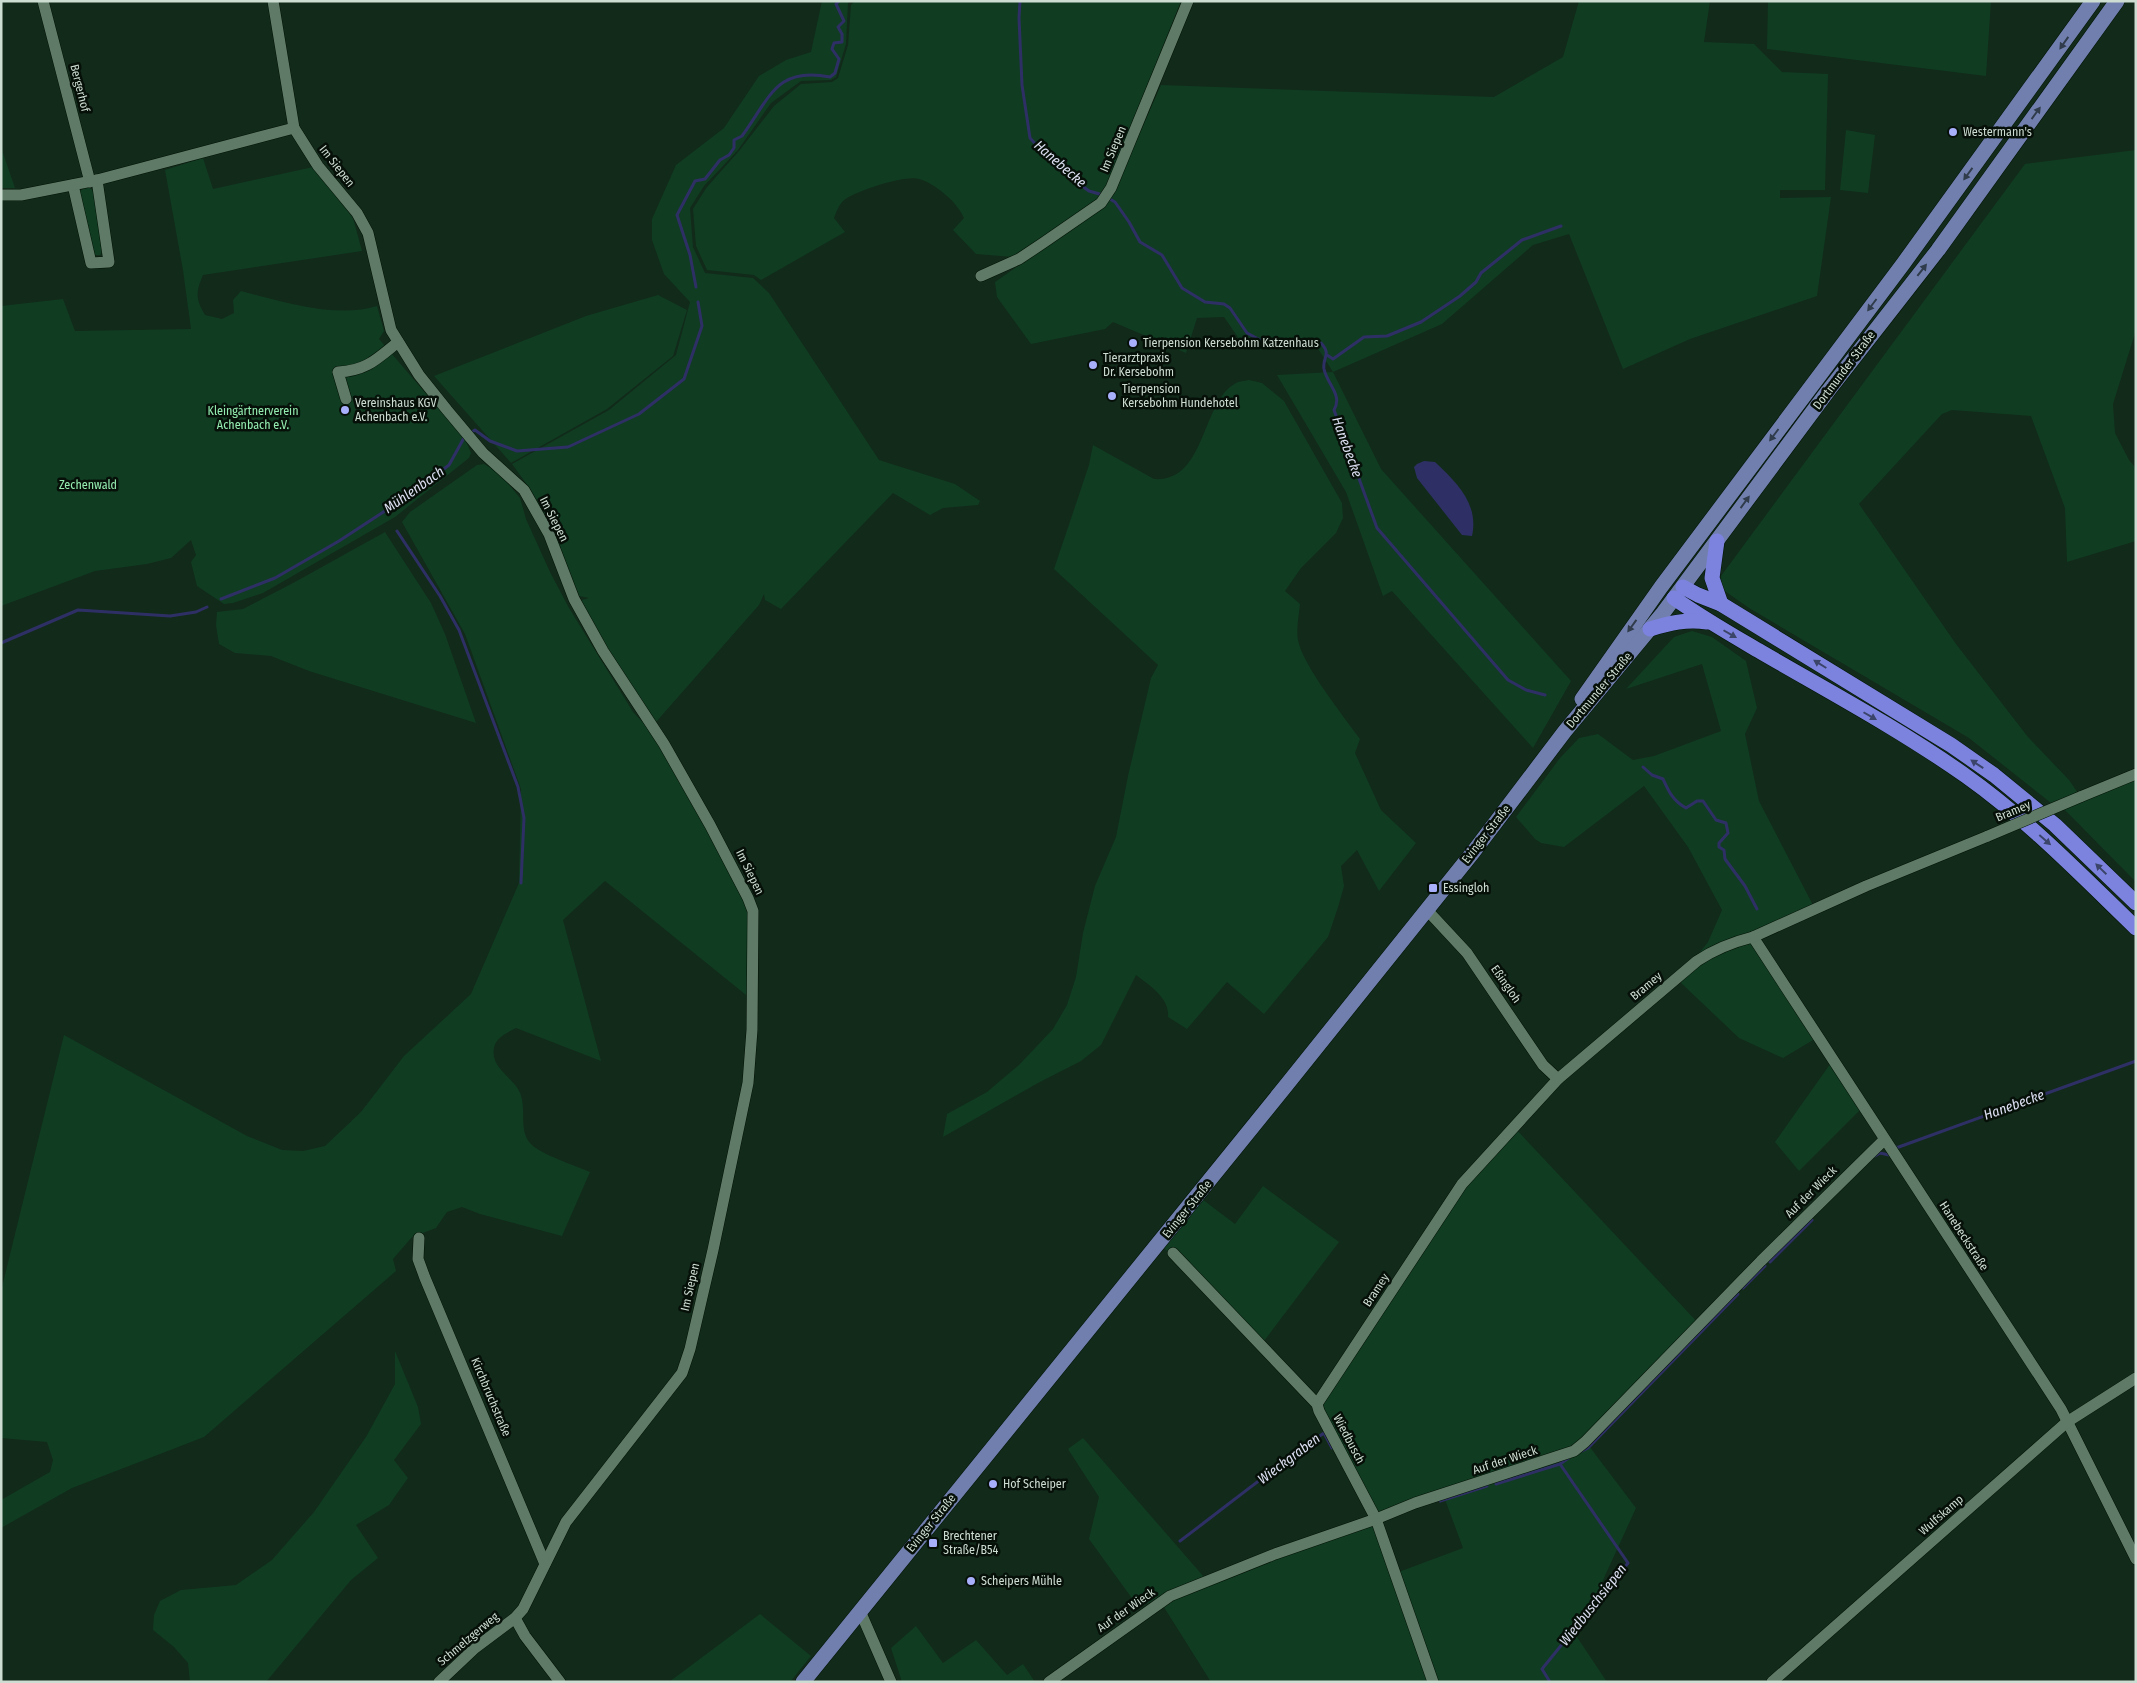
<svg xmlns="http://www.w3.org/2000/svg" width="2137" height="1683" font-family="'Fira Sans Condensed',sans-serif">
	<rect width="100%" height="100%" fill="#122a1a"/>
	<g fill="#103c22">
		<polygon points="822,1 850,1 848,3 846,44 836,77 831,80 801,81 771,103 738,150 704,186 690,208 693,247 705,273 753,278 769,293 879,460 955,484 980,501 978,505 943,508 930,515 893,493 781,609 765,600 764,594 759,605 656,722 652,720 581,605 582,600 589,598 579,596 554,531 531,490 512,464 609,410 676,355 690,302 664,274 652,240 652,219 676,165 724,128 759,76 786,60 811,52"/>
		<path d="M855,1H1181L1105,190L1094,202L1013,257L976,254L953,230L964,218C958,203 935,183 919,179C905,175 855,191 843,201C839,205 836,212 834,218L845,232L761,280L754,275L707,270L696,246L693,209L707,187L739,151L774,106L801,84L832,82L838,78L848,45L851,5Z"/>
		<polygon points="1579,1 1710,1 1704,42 1754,44 1782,72 1828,74 1825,190 1780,190 1780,198 1831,197 1817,296 1690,339 1623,369 1569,234 1533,245 1442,324 1333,372 1381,469 1571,681 1533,748 1392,591 1383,596 1346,492 1277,375 1333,372 1317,347 1300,349 1244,346 1224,317 1197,318 1186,353 1113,322 1105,329 1031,344 997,297 995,282 1096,212 1114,192 1161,85 1494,97 1563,57"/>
		<polygon points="1768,1 1991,1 1986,76 1767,49"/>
		<polygon points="1846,130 1875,135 1868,193 1840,190"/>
		<polygon points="1,147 15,188 1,188"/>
		<polygon points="2136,150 2136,330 2113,404 2115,433 2129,460 2136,468 2136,541 2067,562 2065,508 2031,416 1952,410 1942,414 1859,504 1956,644 2028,737 2069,780 2078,793 2051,803 1969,738 1749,608 1722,589 1721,576 2025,164"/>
		<path d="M203,158L213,189L313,167L353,218L362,251L203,275C196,292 195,298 205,315L222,319L234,313L233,300L241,291C280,301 337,319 377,306L384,331L379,339L465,439L471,453L469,458L395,517L263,593L233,603L224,604L197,586L191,562L196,555L191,540L171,558L147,564L95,571L1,606V306L63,299L75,331L191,329L183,270L165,170Z"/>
		<polygon points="88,187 94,191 103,251 100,255 95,255 93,252 79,191"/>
		<polygon points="658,295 687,310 673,356 607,409 511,463 434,376 586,316"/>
		<path d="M1249,380L1262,383L1284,401L1342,503L1343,518L1336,533L1301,568L1285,591L1300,604C1299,615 1296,629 1298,640C1302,664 1344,717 1360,739L1355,753L1381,810L1416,843L1379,891L1357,850L1341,866L1344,886L1339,904L1328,937L1264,1014L1227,982L1187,1029L1168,1017C1170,998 1149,985 1136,975L1101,1045L1081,1061L1038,1083L943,1137L947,1114L987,1092L1019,1065L1053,1029L1067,1005L1076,977L1083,933L1095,886L1116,837L1128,776L1151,678L1158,665L1054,569L1089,465L1093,445L1154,479C1207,483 1201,398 1238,382C1241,381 1246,381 1249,380Z"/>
		<path d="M484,464L493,469L505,480L520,498L526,519L550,572L569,608L633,712L650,730L745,897L751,916V999L605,881L563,920L601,1061L516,1028C507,1033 496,1037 494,1048C490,1069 514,1077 520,1093C527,1109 518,1131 531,1144C540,1154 576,1166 590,1172L562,1236L480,1214L462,1207L447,1212L436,1228L412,1237L393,1259L396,1271L204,1437L72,1488L1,1528V1500L50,1472L53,1460L47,1442L1,1438V1291L64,1035L247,1136L282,1150L303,1151L325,1146L361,1112L404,1056L471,994L519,883L521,789L465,634L402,522L410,512L477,465Z"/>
		<polygon points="385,532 431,603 445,634 476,723 309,671 271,656 235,653 219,644 216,625 217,612 243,609 293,583"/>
		<polygon points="1692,631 1712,637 1746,661 1757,708 1745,734 1759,801 1815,909 1753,936 1818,1037 1783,1058 1739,1038 1678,980 1708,942 1722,910 1688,847 1644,786 1564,847 1541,843 1535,839 1516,817 1560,758 1579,738 1598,734 1633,760 1654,756 1721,731 1702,664 1626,689 1674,637"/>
		<polygon points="2136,777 2136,882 2063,808"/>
		<polygon points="1833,1060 1863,1107 1799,1171 1775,1142"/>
		<polygon points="1513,1126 1700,1325 1586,1442 1636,1508 1577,1637 1607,1682 1434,1682 1396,1573 1463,1548 1443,1494 1376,1519 1433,1682 1211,1682 1162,1604 1376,1519 1317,1404 1462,1184"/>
		<polygon points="1263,1186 1339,1242 1261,1345 1160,1244 1198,1196 1235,1224"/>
		<polygon points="395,1351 418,1407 421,1424 394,1460 408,1478 389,1505 356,1525 378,1558 351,1580 266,1682 190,1682 188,1663 174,1647 153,1630 154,1615 160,1601 181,1590 236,1585 272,1560 314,1512 366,1437 395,1384"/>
		<polygon points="1083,1438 1204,1577 1159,1597 1139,1608 1089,1539 1099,1497 1068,1449"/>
		<polygon points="760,1614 811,1656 790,1682 669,1682"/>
		<polygon points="916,1626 943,1663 976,1640 1007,1675 1023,1664 1035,1682 902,1682 891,1648"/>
	</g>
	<path fill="#2e3065" d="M1424,461L1435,462C1457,483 1479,504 1472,536L1462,535L1417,478L1414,467L1417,464Z"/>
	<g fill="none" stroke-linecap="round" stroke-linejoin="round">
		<g stroke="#2e3065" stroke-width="3">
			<polyline points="1020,1 1019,18 1022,85 1030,138 1049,159 1082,186 1089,191 1103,195"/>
			<path d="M1108,198L1115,202L1129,222L1140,242L1162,255L1182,288L1205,302L1224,304L1230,308L1247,333L1266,343L1299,345L1321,343C1332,355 1322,357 1324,369C1327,384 1343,395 1334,410L1377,528L1508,680L1526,690L1545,695"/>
			<path d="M696,287L690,255L677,215L695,181L705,179L720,160L729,155L734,148V140L742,136C770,98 776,66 830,77L835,73L839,59L832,49L834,43L842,42V34L838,27L844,21L836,4L839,1"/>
			<polyline points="1327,355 1333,359 1364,337 1387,336 1421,322 1460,296 1476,282 1481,273 1522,240 1561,226"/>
			<polyline points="470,433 475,430 490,441 517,451 568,447 639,414 684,379 702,326 698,302"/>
			<polyline points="397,531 440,596 459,630 518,787 524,818 521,883"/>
			<polyline points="221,599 275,578 339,541 414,492 449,465 465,436"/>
			<polyline points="1,643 78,610 170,616 196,612 207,607"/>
			<path d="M1643,767L1652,775L1663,779C1669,792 1673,801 1686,808L1697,801H1703L1716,820L1726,823L1728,833L1719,843V847L1724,850L1725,859L1745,886L1757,909"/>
			<polyline points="1895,1146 1896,1148 2136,1061"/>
			<polyline points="1875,1156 1880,1153 1889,1155"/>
			<polyline points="1770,1262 1812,1220"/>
			<polyline points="1743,1288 1765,1266"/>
			<polyline points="1582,1451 1588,1448 1738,1294"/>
			<polyline points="1496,1484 1560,1464 1570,1457"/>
			<polyline points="1440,1501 1487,1486"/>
			<path d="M1180,1541C1228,1505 1275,1467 1324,1433L1332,1448"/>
			<polyline points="1550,1682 1542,1669 1628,1563 1560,1464"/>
		</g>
		<g stroke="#001205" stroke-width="12">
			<g id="minor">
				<polyline points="43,1 90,182"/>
				<polyline points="273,1 294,128 318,166 357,213 368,233 391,330 419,375 447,410 483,453 524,490 549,534 574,599 603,651 664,744 710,825 748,898 753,911 752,1030 748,1083 713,1250 690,1349 682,1373 566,1522 523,1609 515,1618 475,1648 439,1682"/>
				<polyline points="73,185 91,263 109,262 97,180"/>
				<polyline points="1,195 21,195 97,180 294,128"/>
				<polyline points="981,276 1019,259 1043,243 1101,203 1111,188 1188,1"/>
				<path d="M346,399L338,372C366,371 377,359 398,342"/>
				<polyline points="2080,797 2136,774"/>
				<polyline points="1427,910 1467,953 1543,1065 1558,1079"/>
				<polyline points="1753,937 2061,1409 2136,1559"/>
				<polyline points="419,1238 418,1259 425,1278 545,1564"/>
				<polyline points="1173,1253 1317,1404 1319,1411 1376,1519 1433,1682"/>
				<path d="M1317,1404L1462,1184L1558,1079L1697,961C1715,949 1733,942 1753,937L1866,886L1988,836"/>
				<polyline points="860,1611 891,1682"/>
				<polyline points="515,1618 525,1636 560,1682"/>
				<polyline points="1049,1682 1170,1596 1275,1554 1376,1519 1415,1503 1574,1451 1585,1442 1761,1261 1884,1140"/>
				<polyline points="1772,1682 2067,1422 2136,1378"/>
			</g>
		</g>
		<g stroke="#001205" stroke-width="16">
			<g id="major">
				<polyline points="1582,699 1661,587 1903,264 2093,1"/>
				<polyline points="803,1682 1284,1088 1474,851 1565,731 1663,613 1828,391 1938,250 2117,1"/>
			</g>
		</g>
		<g stroke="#001205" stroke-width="16">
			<g id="highway">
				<polyline points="1717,541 1712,578 1721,604"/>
				<polyline points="1683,587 1698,595 1721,604 1951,745 1994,775 2055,825 2136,903"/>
				<path d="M1674,598C1702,618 1732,635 1761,652C1830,692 1901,730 1966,776C2028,820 2081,875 2136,928"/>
				<path d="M1650,629C1670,623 1686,619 1707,622"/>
			</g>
		</g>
		<use href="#minor" stroke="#5f7a67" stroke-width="11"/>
		<use href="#major" stroke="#707fae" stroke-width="15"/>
		<use href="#highway" stroke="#7c83de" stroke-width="15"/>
		<g stroke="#001205" stroke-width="12" stroke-linecap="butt">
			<polyline id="minor-bridge" points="1988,836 2080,797"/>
		</g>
		<use href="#minor-bridge" stroke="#5f7a67" stroke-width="11"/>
	</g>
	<defs><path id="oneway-solid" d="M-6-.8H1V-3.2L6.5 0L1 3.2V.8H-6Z" transform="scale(1.25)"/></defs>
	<g fill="#303c4b">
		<use href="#oneway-solid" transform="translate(2064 43) rotate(125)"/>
		<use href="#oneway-solid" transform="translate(2036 113) rotate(-54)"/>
		<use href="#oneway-solid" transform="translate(1968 174) rotate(126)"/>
		<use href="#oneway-solid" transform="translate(1922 270) rotate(-52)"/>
		<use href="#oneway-solid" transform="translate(1872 305) rotate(127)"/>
		<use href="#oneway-solid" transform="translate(1774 435) rotate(127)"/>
		<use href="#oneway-solid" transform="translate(1745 502) rotate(-54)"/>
		<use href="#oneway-solid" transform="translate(1632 626) rotate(126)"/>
	</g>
	<g fill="#3b4469">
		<use href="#oneway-solid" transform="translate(1730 634) rotate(30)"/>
		<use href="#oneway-solid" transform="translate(1820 664) rotate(-148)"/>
		<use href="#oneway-solid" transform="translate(1870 716) rotate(30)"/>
		<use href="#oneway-solid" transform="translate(1977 764) rotate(-147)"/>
		<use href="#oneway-solid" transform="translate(2045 840) rotate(41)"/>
		<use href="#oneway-solid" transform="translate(2101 869) rotate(-136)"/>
	</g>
	<g fill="#a8b0fc" stroke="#061009" stroke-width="2">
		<circle cx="1953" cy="132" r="5"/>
		<circle cx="1133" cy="343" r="5"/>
		<circle cx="1093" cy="365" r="5"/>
		<circle cx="1112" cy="396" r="5"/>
		<circle cx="345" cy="410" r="5"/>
		<rect x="1428" y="883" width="10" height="10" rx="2.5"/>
		<circle cx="993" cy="1484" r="5"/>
		<rect x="928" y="1538" width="10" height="10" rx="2.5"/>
		<circle cx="971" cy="1581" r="5"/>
	</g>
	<g text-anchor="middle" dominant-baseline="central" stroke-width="5" stroke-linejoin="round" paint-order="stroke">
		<g font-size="12" fill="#ceddd2" stroke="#061009">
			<text transform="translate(80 88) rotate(76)">Bergerhof</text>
			<text transform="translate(1113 149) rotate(-67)">Im Siepen</text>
			<text transform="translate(337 166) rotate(52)">Im Siepen</text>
			<text transform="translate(1844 370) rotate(-53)">Dortmunder Straße</text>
			<text transform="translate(554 519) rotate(63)">Im Siepen</text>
			<text transform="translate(1599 690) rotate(-50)">Dortmunder Straße</text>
			<text transform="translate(2013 811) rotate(-23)">Bramey</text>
			<text transform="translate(1486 834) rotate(-52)">Evinger Straße</text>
			<text transform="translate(750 872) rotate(64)">Im Siepen</text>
			<text transform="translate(1506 984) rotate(55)">Eßingloh</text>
			<text transform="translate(1646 986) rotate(-40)">Bramey</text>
			<text transform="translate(1811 1192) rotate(-45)">Auf der Wieck</text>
			<text transform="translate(1187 1209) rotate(-51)">Evinger Straße</text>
			<text transform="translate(1964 1236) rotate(57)">Hanebeckstraße</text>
			<text transform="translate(690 1287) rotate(-77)">Im Siepen</text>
			<text transform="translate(1376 1290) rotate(-57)">Bramey</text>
			<text transform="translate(491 1397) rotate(67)">Kirchbruchstraße</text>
			<text transform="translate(1349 1439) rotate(62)">Wiedbusch</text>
			<text transform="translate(1505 1460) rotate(-18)">Auf der Wieck</text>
			<text transform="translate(1941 1515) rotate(-41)">Wulfskamp</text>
			<text transform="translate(931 1523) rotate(-51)">Evinger Straße</text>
			<text transform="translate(1126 1610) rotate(-35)">Auf der Wieck</text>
			<text transform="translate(468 1639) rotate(-40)">Schmelzgerweg</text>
		</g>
		<g font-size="12" fill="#ceddd2" stroke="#061009" text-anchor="start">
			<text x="1963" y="132">Westermann's</text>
			<text x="1143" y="343">Tierpension Kersebohm Katzenhaus</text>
			<text x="1103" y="358">Tierarztpraxis<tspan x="1103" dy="14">Dr. Kersebohm</tspan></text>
			<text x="1122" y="389">Tierpension<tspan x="1122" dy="14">Kersebohm Hundehotel</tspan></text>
			<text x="355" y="403">Vereinshaus KGV<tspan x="355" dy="14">Achenbach e.V.</tspan></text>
			<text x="1443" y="888">Essingloh</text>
			<text x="1003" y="1484">Hof Scheiper</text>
			<text x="943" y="1536">Brechtener<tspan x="943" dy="14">Straße/B54</tspan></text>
			<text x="981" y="1581">Scheipers Mühle</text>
		</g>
		<g font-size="12" fill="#94ecb0" stroke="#061009">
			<text x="253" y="411">Kleingärtnerverein<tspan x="253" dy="14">Achenbach e.V.</tspan></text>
			<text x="88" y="485">Zechenwald</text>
		</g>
		<g font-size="14" font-style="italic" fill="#dee0f2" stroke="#061009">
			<text transform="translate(1060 164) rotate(41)">Hanebecke</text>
			<text transform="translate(1347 447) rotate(70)">Hanebecke</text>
			<text transform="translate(414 490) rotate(-35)">Mühlenbach</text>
			<text transform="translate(2014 1105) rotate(-20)">Hanebecke</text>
			<text transform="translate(1289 1459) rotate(-37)">Wieckgraben</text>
			<text transform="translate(1593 1605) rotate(-52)">Wiedbuschsiepen</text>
		</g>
	</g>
	<rect width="2137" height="1683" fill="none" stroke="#ceddd2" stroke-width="5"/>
</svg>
